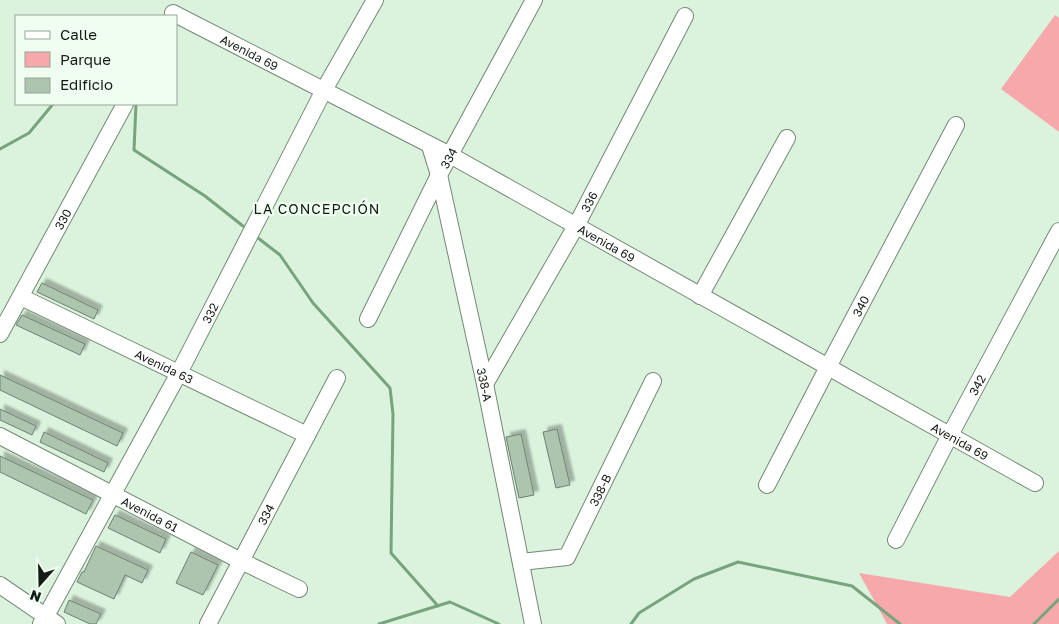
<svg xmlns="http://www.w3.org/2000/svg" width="1059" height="624" font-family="'Golos Text',sans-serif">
	<defs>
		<filter id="shadow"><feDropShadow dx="4.5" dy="-4.5" stdDeviation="1" flood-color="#0004"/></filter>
	</defs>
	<rect width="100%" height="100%" fill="#dbf3dd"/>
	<g fill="#f6a8aa">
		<polygon points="1055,15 1059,18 1059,132 1001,89"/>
		<polygon points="1059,551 1059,624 887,624 859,573 1010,597"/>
	</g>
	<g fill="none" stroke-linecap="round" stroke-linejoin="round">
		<g stroke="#77a47c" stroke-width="3">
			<polyline points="136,104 134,150 205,196 243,226"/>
			<polyline points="0,149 29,133 53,104"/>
			<polyline points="258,238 280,255 313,303 390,388 393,414 391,553 438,606"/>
			<polyline points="379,624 450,602 499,624"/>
			<polyline points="631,624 639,613 694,579 738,562 852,586 900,624"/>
			<polyline points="1034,624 1059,599"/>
		</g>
	</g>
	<g fill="#adc4af" stroke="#6c816e" filter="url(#shadow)">
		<polygon points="42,283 98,310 94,319 37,292"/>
		<polygon points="22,315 85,344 80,355 16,325"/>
		<polygon points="0,375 123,433 117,446 0,390"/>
		<polygon points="0,409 36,426 32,435 0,420"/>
		<polygon points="557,429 570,485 556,488 543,432"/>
		<polygon points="44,432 108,463 104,472 40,442"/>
		<polygon points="521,434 534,495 519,498 506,437"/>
		<polygon points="0,456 93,500 86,514 0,472"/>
		<polygon points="115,515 166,539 160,553 108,528"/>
		<polygon points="96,546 148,570 142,583 125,575 114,599 77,582 82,572 84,572"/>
		<polygon points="191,552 218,565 203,595 176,583"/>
		<polygon points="69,600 101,614 96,624 90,624 64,612"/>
	</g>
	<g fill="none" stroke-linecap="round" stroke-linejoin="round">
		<g stroke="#738975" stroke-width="18">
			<g id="minor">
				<path id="s1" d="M173,13L450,155L1035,483"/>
				<path id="s2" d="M430,146L439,175L485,384L533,624"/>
				<polyline points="700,296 787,138"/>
				<path id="s3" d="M21,297L307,435"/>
				<path id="s4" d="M368,319L439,175L534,0"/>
				<path id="s5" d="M0,334L125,104"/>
				<path id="s6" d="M485,384L576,226L685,16"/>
				<path id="s7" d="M0,436L241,561L299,589"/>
				<path id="s8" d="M767,485L828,367L956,125"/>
				<path id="s9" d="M896,540L950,435L1059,231"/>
				<path id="s10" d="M521,562L567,557L653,381"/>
				<polyline points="0,585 57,624"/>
				<path id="s11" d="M41,624L46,616L179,373L324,90L375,0"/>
				<path id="s12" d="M208,624L337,378"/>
			</g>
		</g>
		<use href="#minor" stroke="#fff" stroke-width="16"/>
	</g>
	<g text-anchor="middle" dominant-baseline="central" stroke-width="4.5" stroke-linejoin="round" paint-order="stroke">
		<g font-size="12" fill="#141d15" stroke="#effef0">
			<text stroke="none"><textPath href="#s1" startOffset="86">Avenida 69</textPath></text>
			<text stroke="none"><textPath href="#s4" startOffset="180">334</textPath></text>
			<text stroke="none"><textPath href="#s6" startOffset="210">336</textPath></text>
			<text stroke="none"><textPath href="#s5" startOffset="131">330</textPath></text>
			<text stroke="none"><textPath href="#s1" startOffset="491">Avenida 69</textPath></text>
			<text stroke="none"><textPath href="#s8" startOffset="202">340</textPath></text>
			<text stroke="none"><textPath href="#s11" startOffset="354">332</textPath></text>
			<text stroke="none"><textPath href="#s3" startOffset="159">Avenida 63</textPath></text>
			<text stroke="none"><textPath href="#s2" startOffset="245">338-A</textPath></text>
			<text stroke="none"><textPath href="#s9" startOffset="175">342</textPath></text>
			<text stroke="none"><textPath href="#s1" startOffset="896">Avenida 69</textPath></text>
			<text stroke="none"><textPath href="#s10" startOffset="121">338-B</textPath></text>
			<text stroke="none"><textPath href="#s7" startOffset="169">Avenida 61</textPath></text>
			<text stroke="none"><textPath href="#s12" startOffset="124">334</textPath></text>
		</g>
		<g font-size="14" letter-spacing="1" fill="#141d15" stroke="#effef0">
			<text x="317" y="208">LA CONCEPCIÓN</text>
		</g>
	</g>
	<rect x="15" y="15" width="162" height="90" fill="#effef0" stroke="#97a498"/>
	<rect x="25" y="31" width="25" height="8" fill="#ffffff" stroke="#97a498"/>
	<text x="60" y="40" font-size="15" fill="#141d15">Calle</text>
	<rect x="25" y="52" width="25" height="15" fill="#f6a8aa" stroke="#97a498"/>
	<text x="60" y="65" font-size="15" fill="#141d15">Parque</text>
	<rect x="25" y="78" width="25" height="15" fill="#adc4af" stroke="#97a498"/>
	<text x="60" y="90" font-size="15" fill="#141d15">Edificio</text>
	<g transform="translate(40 584) rotate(200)" stroke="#effef0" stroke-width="4" paint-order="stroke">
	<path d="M0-4L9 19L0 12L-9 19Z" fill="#141d15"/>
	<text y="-8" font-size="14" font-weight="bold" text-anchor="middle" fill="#141d15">N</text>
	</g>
</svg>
